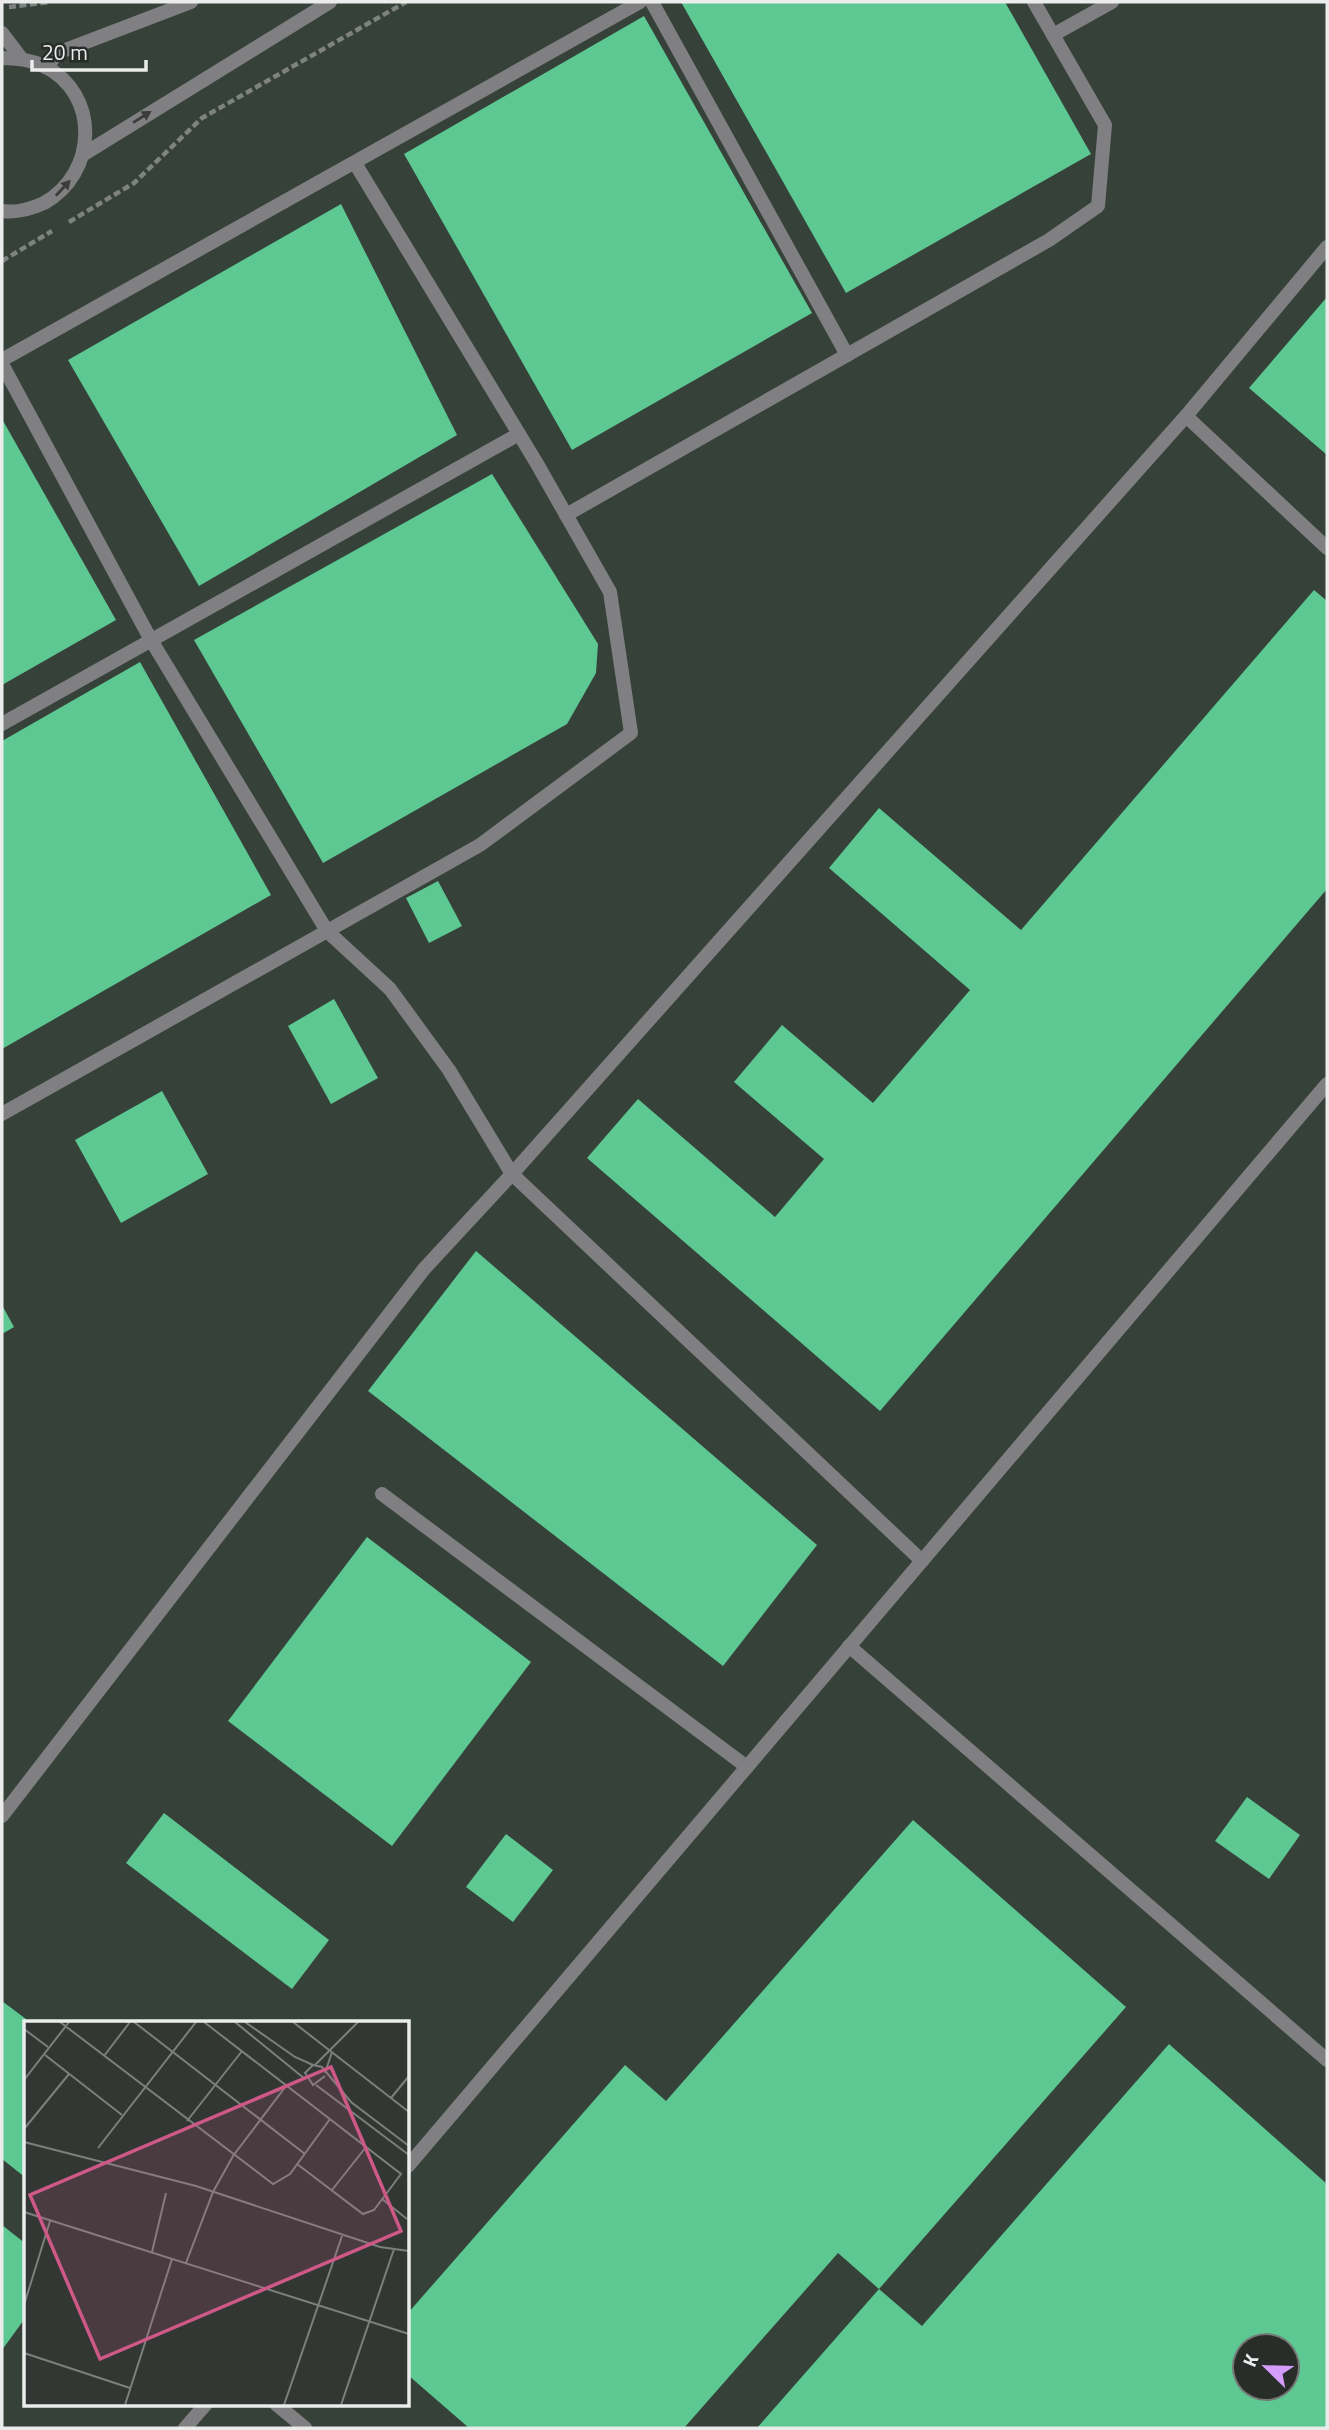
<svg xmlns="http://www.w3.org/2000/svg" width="1329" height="2430" font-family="'Titillium Web',sans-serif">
	<rect width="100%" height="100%" fill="#323734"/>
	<path fill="#36413a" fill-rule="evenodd" d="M2,2H1327V2428H2ZM26,2022H408V2404H26ZM1245,2346H1287V2388H1245Z"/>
	<g fill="#5dc891" fill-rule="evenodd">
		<polygon points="681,2 1005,2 1091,154 846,293"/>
		<polygon points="644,16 812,313 572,450 404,154"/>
		<polygon points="341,204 457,435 199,586 68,360"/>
		<polygon points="1327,297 1327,455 1249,388"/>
		<polygon points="2,419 116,620 2,685"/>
		<polygon points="492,474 598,644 596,673 567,724 323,863 194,640"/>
		<polygon points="1314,590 1327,601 1327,889 880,1411 587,1158 638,1099 775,1217 824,1159 734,1082 782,1025 873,1103 970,990 829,868 879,808 1021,930"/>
		<polygon points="140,662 271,895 2,1049 2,741"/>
		<polygon points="438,881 462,926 429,943 406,898"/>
		<polygon points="334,999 378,1078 331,1104 288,1026"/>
		<polygon points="162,1091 208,1174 121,1223 75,1140"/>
		<polygon points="476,1251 817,1545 723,1666 368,1391"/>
		<polygon points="2,1305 14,1327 2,1334"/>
		<polygon points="367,1537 531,1662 392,1846 228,1721"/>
		<polygon points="1247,1797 1300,1835 1269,1879 1215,1841"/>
		<polygon points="164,1813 329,1940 292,1989 126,1863"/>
		<path d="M913,1820L1126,2007L879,2289L922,2326L1169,2044L1327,2184V2428H757L879,2289L838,2253L684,2428H469L408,2375V2313L625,2065L666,2101ZM1245,2346H1287V2388H1245Z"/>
		<polygon points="506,1834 553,1870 513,1922 466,1887"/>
		<polygon points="2,2001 30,2022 26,2022 26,2178 2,2159"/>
		<polygon points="2,2225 26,2244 26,2317 2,2350"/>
	</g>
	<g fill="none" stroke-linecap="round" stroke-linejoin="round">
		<g stroke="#7e8380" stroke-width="4.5" stroke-dasharray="7 3.5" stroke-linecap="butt">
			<polyline points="9,7 50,2"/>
			<polyline points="69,222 134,183 202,118 406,2"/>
			<polyline points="2,261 52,231"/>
		</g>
		<g stroke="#807f82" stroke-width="14">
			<polyline points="652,2 847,355"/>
			<polyline points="1053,35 1112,2"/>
			<polyline points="2,360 640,2"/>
			<polyline points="2,364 151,640 327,931 390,989 449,1070 512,1174 922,1561"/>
			<polyline points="1186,416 1327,548"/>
			<polyline points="566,515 1049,240 1098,206 1105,125 1034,2"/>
			<polyline points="2,724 519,434"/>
			<polyline points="2,1114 480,845 631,733 610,592 536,462 355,163"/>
			<polyline points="382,1494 747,1767"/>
			<polyline points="849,1646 1327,2060"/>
			<polyline points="2,1816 424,1269 512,1174 1186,416 1327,247"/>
			<polyline points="408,2166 1327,1084"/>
			<polyline points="276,2404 305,2428"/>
			<polyline points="185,2428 206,2404"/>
		</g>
		<g stroke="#807f82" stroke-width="14">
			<polyline points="2,33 21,58"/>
			<path d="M2,58C16,58 31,60 44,66C101,94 97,174 44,203C31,209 16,213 2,211"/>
			<polyline points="45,67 60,52 191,2"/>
			<polyline points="84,154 330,2"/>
		</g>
	</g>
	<defs><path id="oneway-solid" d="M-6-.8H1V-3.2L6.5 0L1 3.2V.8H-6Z" transform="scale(1.75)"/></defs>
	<g fill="#3a3d3c">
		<use href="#oneway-solid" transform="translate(142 117) rotate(-32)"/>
		<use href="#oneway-solid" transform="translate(63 188) rotate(-47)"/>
	</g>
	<g transform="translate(24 2021)">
		<rect width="385" height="385" fill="#323734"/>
		<path fill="none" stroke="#7c807d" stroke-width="2" d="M36,1L249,163L266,153L306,98M110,1L281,133M180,1L377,153L350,189L339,193L273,143M211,1L281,58M221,1L271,36L289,44M269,1L385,91M0,8L24,26M21,34L98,94M80,35L106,1M291,44L334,1M301,52L308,31M301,55L289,64L281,52L289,44L298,46L327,81L385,125M0,59L45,1M292,64L385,134M367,77L385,55M163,100L218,30M0,108L45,53M0,121L172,165L356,226L385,230M74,127L172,1M308,169L342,126M358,178L383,198M0,191L385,313M128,231L142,172M162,242L189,171L209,135L262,65M0,284L26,200M0,332L106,367M101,384L148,238M260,384L318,215M317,384L370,228"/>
		<path fill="#ce5886" fill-opacity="0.15" stroke="#ce5886" stroke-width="3.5" d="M307,46L377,210L76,338L6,174Z"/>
		<rect width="385" height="385" fill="none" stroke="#eaedeb" stroke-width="3.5"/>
	</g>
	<rect width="1329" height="2430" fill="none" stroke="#eaedeb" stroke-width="7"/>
	<g transform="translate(1266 2367) rotate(293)"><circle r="33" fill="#282d2a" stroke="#767a77" stroke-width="2"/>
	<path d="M0-5L12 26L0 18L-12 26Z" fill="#d49cfb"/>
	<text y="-10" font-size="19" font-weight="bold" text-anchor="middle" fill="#eaedeb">K</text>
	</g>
	<path d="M32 60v10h114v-10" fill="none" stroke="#eaedeb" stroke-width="3.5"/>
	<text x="42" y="60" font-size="21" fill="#eaedeb" stroke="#282d2a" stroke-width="5" paint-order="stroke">20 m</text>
</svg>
